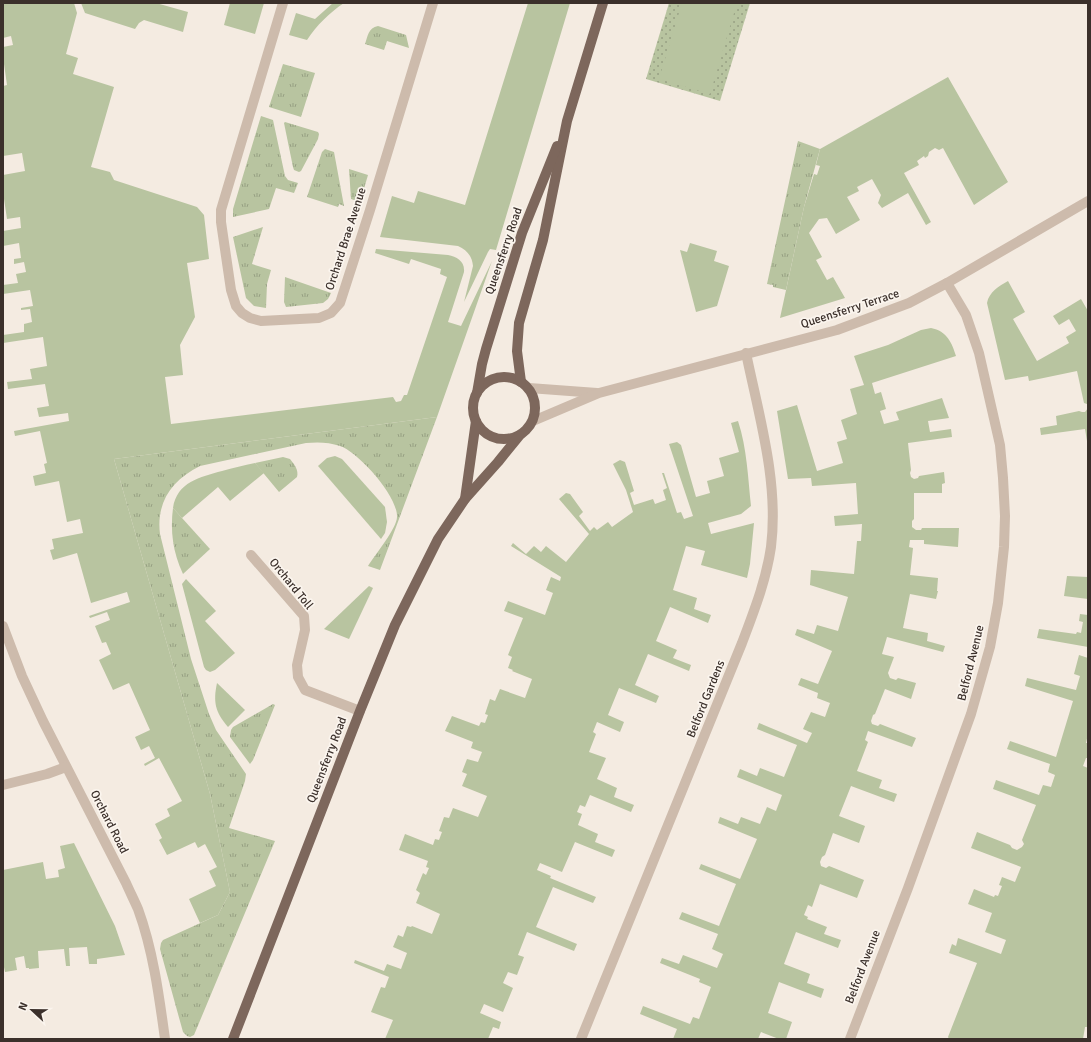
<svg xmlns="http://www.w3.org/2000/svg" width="1091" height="1042" font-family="Signika,sans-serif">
	<defs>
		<pattern id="grass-tufts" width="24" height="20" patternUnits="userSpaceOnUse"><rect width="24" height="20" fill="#b8c4a0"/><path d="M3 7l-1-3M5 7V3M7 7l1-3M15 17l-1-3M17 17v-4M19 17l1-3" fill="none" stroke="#97a083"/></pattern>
		<pattern id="park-dots" width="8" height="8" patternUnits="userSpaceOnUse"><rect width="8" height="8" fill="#b8c4a0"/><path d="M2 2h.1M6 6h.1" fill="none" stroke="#97a083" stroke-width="1.8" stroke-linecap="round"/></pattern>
	</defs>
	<rect width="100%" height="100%" fill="#f4ebe1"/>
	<g fill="url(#grass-tufts)">
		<path d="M378,26L406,35L409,48L387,41L384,50L365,44C368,36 368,28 378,26Z"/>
		<polygon points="283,64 315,73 301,117 269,107"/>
		<polygon points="261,116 273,120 285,176 288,180 298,183 294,193 276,188 269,209 233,217 233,209"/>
		<polygon points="285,122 318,132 319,134 318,139 301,171 299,172 294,170 293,167 284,123"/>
		<polygon points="798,141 820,149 804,207 786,290 773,287 773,285 767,284"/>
		<polygon points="325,149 334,152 344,206 339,204 338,207 307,197 322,152"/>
		<polygon points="349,169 368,175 360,202 351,199"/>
		<polygon points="263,227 252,264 271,270 267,284 266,308 254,306 246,298 233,237"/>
		<polygon points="285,277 331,293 328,299 323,303 286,307 284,302"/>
		<path d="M437,417L380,570L368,566C375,555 397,528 397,517C398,496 358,452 340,446C329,442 317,442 306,443L200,466C172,480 156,502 160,534L191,659L209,714L216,730L246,774L245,781L229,828L275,841L194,1035L190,1037L187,1036L183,1032L160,949L161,943L163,940L218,915L230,892L210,794L114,459Z"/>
		<path d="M283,457L290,459C294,464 299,470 297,477L279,492L255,463Z"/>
		<path d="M173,508L210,549L183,574C173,553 170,531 173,508Z"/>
		<polygon points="273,704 275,705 253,760 250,764 230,737 231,730 233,727"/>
	</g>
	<polygon fill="url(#park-dots)" points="669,3 750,3 720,101 646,79"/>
	<g fill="#b8c4a0">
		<path d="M3,3H74L77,13L66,54L78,58L73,74L114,87L91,167L110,172L114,180L197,207L204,215L209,259L187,263L195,317L180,345L183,375L165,377L171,424L393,397L396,402L401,401L404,395H407L447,277L440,274L441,269L411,259L409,264L375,253L376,249L448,255C457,257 465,261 464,272L448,322L461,326L492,261L437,417L114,459L210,794L230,892L218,915L200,923L189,899L216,886L209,871L217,867L205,844L198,848L195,842L167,855L159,840L162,838L155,824L170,816L167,809L182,801L159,758L145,766L144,764L155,758L149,746L141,750L135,737L150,730L129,683L113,690L99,660L111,654L106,642L102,643L95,626L110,620L107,612L90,618L89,616L130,602L127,592L91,603L77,553L53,560L50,550L54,549L52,539L83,533L80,519L67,522L59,481L35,486L33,476L46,473L44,464L47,463L40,431L15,436L14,431L69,421L68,413L39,417L37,408L49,406L45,384L8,389L7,382L32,379L30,369L47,366L43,337L3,343V335L24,332V324L32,322L30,309L21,310V308L33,306L30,290L3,294V285L18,283L16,274L26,272L24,262L14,264V259L21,258L19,243L3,246V231L21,228L20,217L7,219L4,199H3V175L25,171L22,153L3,156V86L7,85L3,57V47L13,45L11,36L3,38Z"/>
		<polygon points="81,3 156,3 188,12 183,32 144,20 139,23 135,29 85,13"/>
		<polygon points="230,3 264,3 255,34 224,25"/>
		<path d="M333,3H344C329,13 317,25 307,40L289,35L296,13L315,19Z"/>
		<path d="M528,3H570L496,250L490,249L488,252L464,302L473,266C472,256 467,250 458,246L380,237L392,196L414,203L418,191L465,205Z"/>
		<polygon points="682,3 737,3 710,94 659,79"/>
		<polygon points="948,77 1008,182 974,205 943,148 939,150 935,148 929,152 928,156 925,158 924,156 917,161 919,165 904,173 931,222 926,225 908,193 882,208 878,203 881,195 872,179 857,187 859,191 847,197 860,220 836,234 827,218 819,219 809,233 822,257 816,260 827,280 833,277 845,298 780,318 804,207 814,174 817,175 820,166 816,165 820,149"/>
		<polygon points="690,243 717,251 714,261 729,266 717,306 696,312 680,250 687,252"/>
		<path d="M1008,281L1025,312L1013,319L1037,361L1069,343L1066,337L1076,331L1069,319L1059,325L1053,316L1081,299L1088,311V447L1085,429L1041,435L1040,428L1057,425L1056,416L1079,411L1082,412H1085L1088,408L1087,404L1084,403L1077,371L1029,381L1028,376L1005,380L987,303C989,292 999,286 1008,281Z"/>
		<path d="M931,328C947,331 952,343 956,356L872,383L875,394L881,392L886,409L880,411L884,424L899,420L896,412L942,398L949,418L928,421L930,432L951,429L952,437L908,443L911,470L910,473L911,477L914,479L918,478L919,476L944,472L945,483L942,484V493H914V519L912,521V527L916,530H921L922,528H959L958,547L924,544V540H910L909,547L913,548L910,575L938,578L937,591H938L936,599L910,594L903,628L928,633L927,641L945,646L943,652L887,637L882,654L894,657L888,673L890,678L896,680L898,678L916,683L911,699L885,689L875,714L873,715L871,721L872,724L878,726L880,724L916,738L912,747L868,731L865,740L868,742L857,771L882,780L879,788L897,794L894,802L851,786L839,816L865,826L859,843L833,833L825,855L822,857L820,862L821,866L826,868L829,866L864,880L857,898L820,884L812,907L808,905L804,915L808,917L807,919L827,927L824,934L841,940L838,948L796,932L784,964L810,974L807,983L824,989L821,998L779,982L768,1013L792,1022L786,1039H779L761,1032L758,1039H673L677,1029L640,1014L643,1006L690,1024L693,1017L699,1019L711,987L699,982L700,979L660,963L662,958L679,964L683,955L717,968L723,954L712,949L718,934L679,919L682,912L719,926L736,884L699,869L701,864L740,879L757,839L718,823L720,817L738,824L741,817L760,824L767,807L776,811L782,795L737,777L740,769L757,776L760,768L784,777L797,745L757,729L759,723L807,743L812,733L803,729L811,712L825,717L830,703L817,698L818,693L798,685L801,678L818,684L832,651L795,635L797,629L814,634L817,625L838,631L848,597L810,585L811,570L854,574L857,541H861L862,524L835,526L834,516L858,514L856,483L812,486L811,478L788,479L777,411L797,405L817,471L843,463L837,442L847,439L841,420L857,414L850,389L864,385L854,356L888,345L921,330Z"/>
		<path d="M738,421C747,448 748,478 751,506L741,514L708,523L711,534L754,523L750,564L747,578L701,565L705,551L686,546L673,590L697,598L694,609L711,615L708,623L670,607L656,641L677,650L673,658L691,665L689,671L648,654L635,685L659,696L656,703L619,688L608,715L624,722L620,732L597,722L593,732L596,734L589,752L606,758L597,779L617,788L614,797L634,805L631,812L590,795L585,807L580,805L577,812L582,814L578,825L598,834L595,842L615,850L612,857L575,842L562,872L540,863L537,870L551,876L550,878L596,897L593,903L553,887L536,927L577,944L574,951L527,932L518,955L524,957L517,975L508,972L503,983L513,988L503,1012L484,1004L480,1013L501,1022L499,1029L493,1027L488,1039H385L393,1020L371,1012L381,987L385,988L389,977L354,963L355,960L384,971L387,964L401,969L407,953L393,947L398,935L403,937L407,926L411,927L412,926L432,934L440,914L416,903L420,893L416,890L423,873L426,875L429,868L426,867L428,861L399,850L405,834L433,845L435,839L439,840L442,832L439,831L444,817L449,818L453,808L478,817L487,796L462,786L467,774L462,772L467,759L478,762L482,752L471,748L473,742L445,731L452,716L479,726L481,722L485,723L488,715L485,714L490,699L495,701L500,689L525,698L532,679L512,671L513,670L508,668L512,657L508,655L523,618L504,611L508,601L545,615L553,593L546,590L551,577L560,581L561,577L511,546L513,543L526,554L534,546L541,552L546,546L566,562L589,534L559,499L566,493L570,494L583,512L579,516L590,531L594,527L597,530L608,522L612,527L633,512L626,490L613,464L620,460L625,462L634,491L630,493L634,505L653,499L655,504L666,500L663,490L667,488L662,473H664L677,513L681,512L684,519L693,516L669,444L677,442L681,445L696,497L710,493L707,481L724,476L719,458L739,452L731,423Z"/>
		<polygon points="335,456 342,459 385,507 387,522 385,533 381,539 318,466 327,458"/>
		<path d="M255,463L264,473L230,501L218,487L182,518L173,508C177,482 200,477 222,471C233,468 244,465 255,463Z"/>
		<polygon points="1067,576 1088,577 1088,599 1064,596"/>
		<polygon points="186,579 216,611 205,621 235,653 215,670 210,672 206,670 204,667 182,584"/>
		<polygon points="369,586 373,588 349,639 324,629"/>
		<polygon points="1080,614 1088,615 1088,647 1037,638 1039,629 1076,634 1077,632 1081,633 1083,622 1079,621"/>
		<polygon points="1079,655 1088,658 1088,734 1086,743 1088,743 1088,758 1086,758 1083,766 1088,768 1088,1027 1085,1027 1083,1039 949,1039 948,1037 977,963 949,953 952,944 956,946 958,938 1001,954 1006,940 985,932 992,913 968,904 974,889 994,897 995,895 998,896 1002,886 999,885 1002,877 1015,882 1021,867 971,848 977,832 1010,845 1012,848 1017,850 1022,847 1024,844 1022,840 1036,805 993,789 996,780 1039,795 1043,785 1051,787 1055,775 1048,772 1050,764 1007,749 1010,741 1056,757 1073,701 1025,686 1027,678 1076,690 1080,676 1074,674"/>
		<path d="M217,683L245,710L228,727C215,712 213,702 217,683Z"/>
		<polygon points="74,843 115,926 125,955 97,959 97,964 89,964 87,947 69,948 70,966 66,966 64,949 38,951 39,968 29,969 29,968 26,968 24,956 15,958 17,970 5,972 3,962 3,870 43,862 46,879 59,877 58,870 65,868 60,846"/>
	</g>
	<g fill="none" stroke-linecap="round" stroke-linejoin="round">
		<g stroke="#cdbbac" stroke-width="10">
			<polyline points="283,3 221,210 221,222 231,290 236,306 242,313 250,318 261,321 319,318 331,313 340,303 370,210 433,3"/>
			<polyline points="529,388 597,393"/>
			<polyline points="533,421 599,393 837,330 909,303 947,283 1088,201"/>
			<polyline points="251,555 304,616 305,630 297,665 298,677 305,690 360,711"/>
			<path d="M3,626L22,676L43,721L126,883C130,892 134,900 138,909C153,950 159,995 165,1039"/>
			<polyline points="3,785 47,774 66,767"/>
			<path d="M581,1039L742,643C754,611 766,581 771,547C779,482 759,416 746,353"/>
			<polyline points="850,1039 908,888 971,714 990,647 998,603 1004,547 1005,516 1003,478 1000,445 979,353 966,315 947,283"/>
		</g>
		<g stroke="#7d675c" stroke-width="10">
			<circle cx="504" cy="408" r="31"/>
			<polyline points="521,382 517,351 519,323 543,240 567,121 603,3"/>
			<polyline points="477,393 482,364 486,349 522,233 557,146"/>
			<polyline points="465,499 476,421"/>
			<polyline points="233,1039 360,711 395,625 438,539 465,499 498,462 519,436"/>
		</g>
	</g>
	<g text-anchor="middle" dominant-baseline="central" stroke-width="3.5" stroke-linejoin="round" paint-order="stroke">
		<g font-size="12" fill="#3b302b" stroke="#fbf5ee">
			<text transform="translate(346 239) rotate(-72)">Orchard Brae Avenue</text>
			<text transform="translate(504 251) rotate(-71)">Queensferry Road</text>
			<text transform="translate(850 309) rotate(-18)">Queensferry Terrace</text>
			<text transform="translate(291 584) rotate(51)">Orchard Toll</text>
			<text transform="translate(971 663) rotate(-76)">Belford Avenue</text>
			<text transform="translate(706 699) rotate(-68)">Belford Gardens</text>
			<text transform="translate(327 760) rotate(-69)">Queensferry Road</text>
			<text transform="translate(109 822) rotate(63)">Orchard Road</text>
			<text transform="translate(863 967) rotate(-69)">Belford Avenue</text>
		</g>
	</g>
	<rect width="1091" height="1042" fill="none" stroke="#3b302b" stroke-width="8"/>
	<g transform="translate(32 1010) rotate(292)" stroke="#fbf5ee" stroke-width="3" paint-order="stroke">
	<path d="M0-3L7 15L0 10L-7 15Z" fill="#3b302b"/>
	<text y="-6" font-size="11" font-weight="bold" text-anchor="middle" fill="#3b302b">N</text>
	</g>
</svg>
